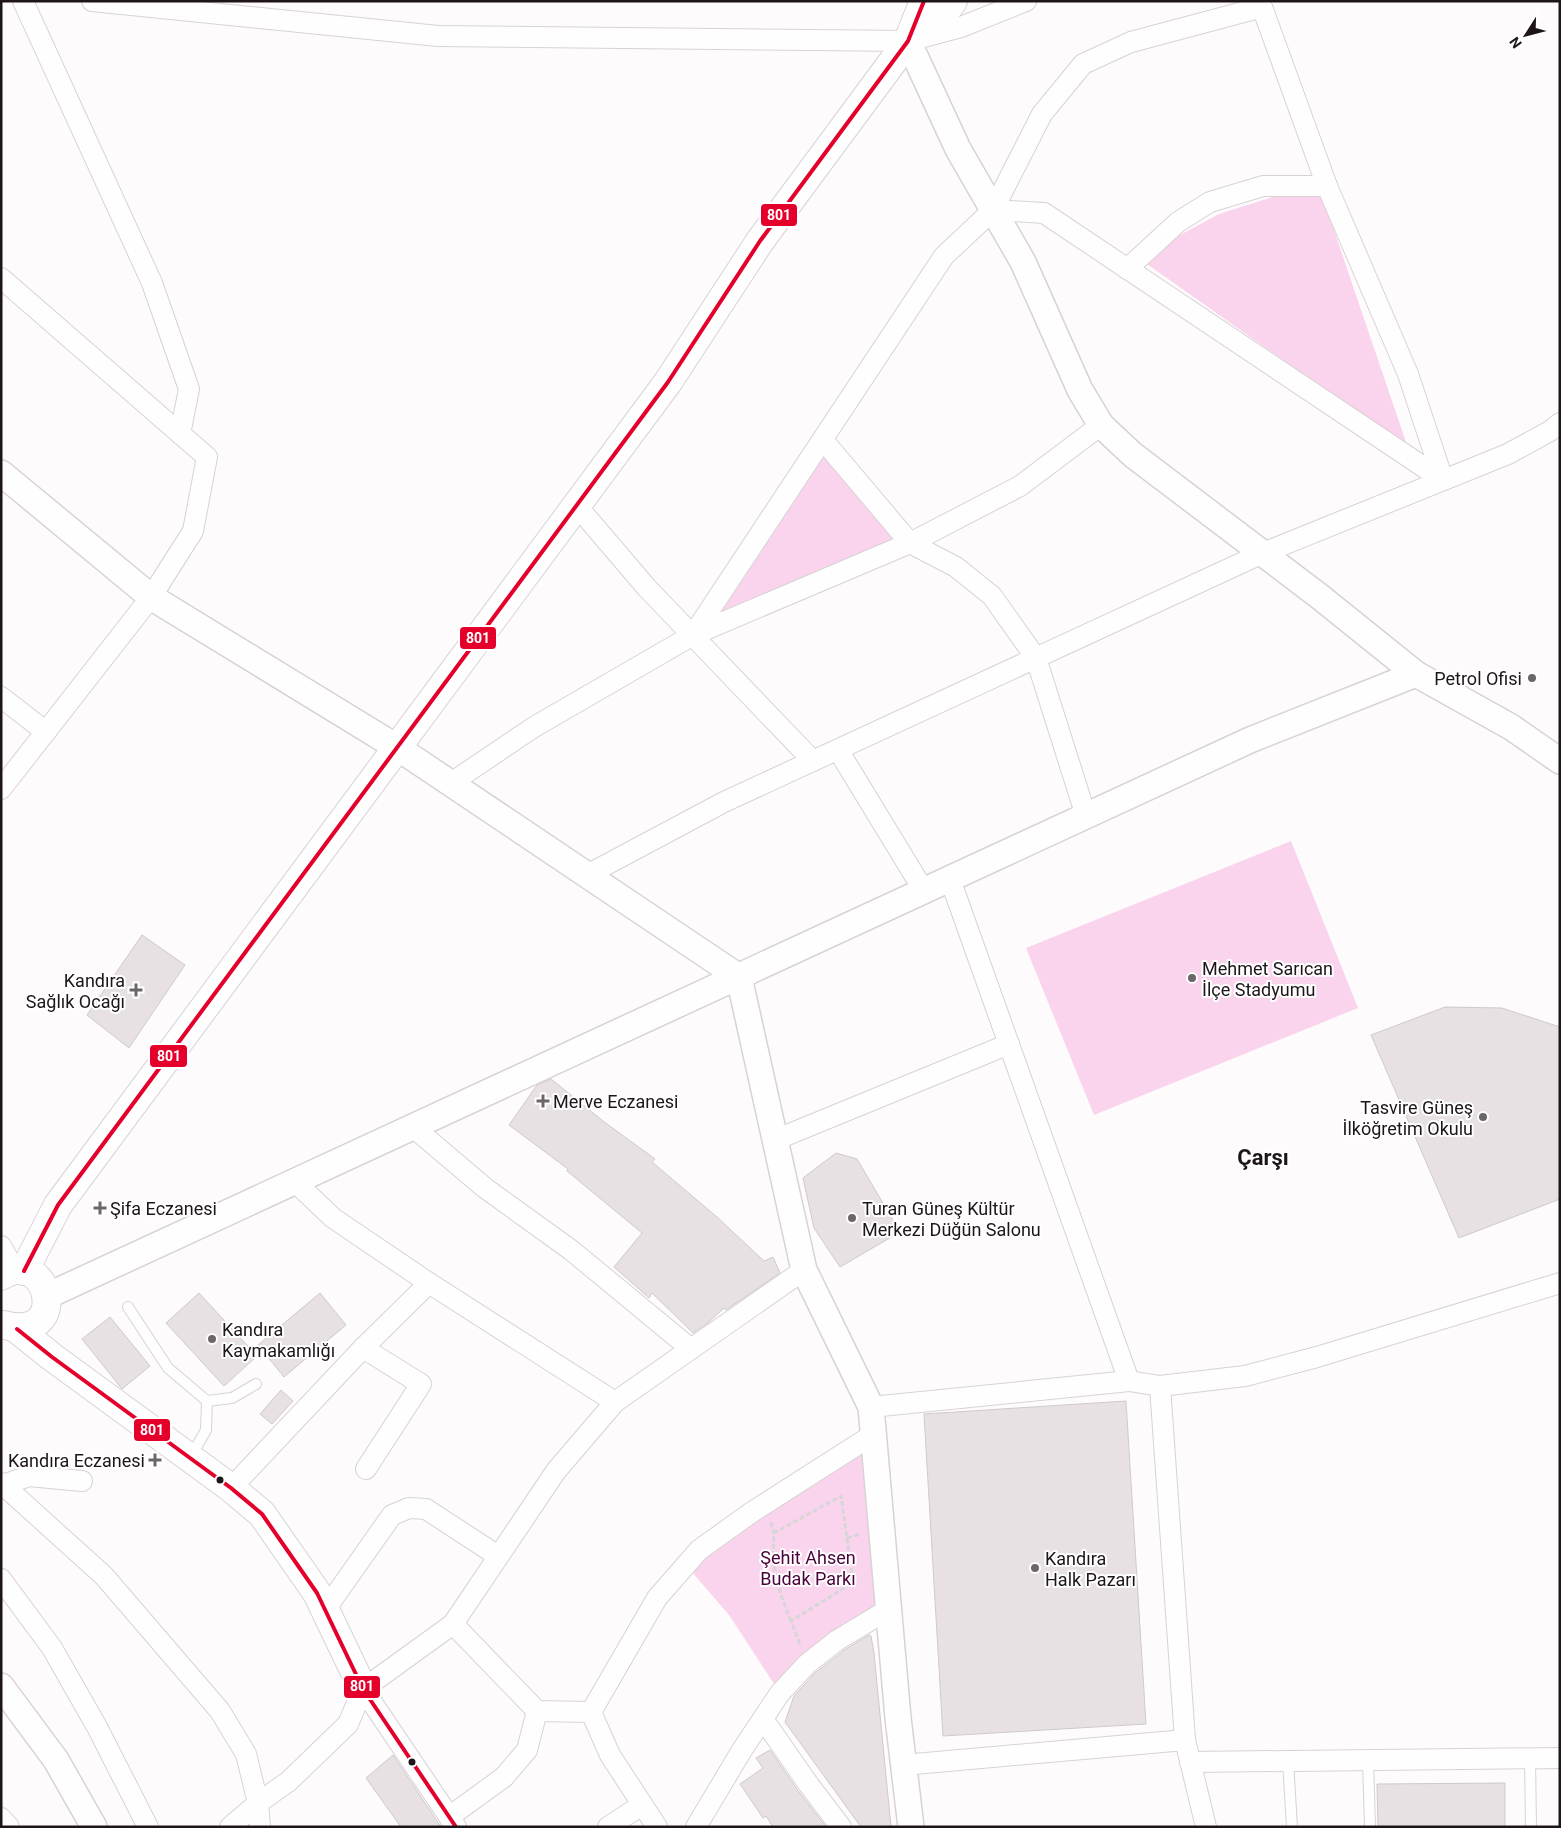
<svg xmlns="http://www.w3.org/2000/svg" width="1561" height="1828" font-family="Roboto,sans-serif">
	<rect width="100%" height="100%" fill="#fefbfd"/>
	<g fill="#fad4ec">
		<polygon points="1322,195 1408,448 1144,262 1167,242 1219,214 1276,196"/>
		<polygon points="823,440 910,543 693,635"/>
		<polygon points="1291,841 1358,1008 1094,1115 1026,948"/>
		<polygon points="874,1434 889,1609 780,1693 729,1615 686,1565"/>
	</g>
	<g fill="#e7e1e4" stroke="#cfc9cd">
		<polygon points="142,935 185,965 129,1048 87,1015"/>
		<polygon points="1445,1007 1502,1008 1560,1027 1560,1199 1459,1238 1371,1035"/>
		<polygon points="551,1079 603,1121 655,1159 652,1162 717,1217 764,1261 773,1257 780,1273 726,1310 724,1308 709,1322 693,1333 652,1293 649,1298 614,1267 642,1233 567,1171 568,1169 509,1125 537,1085"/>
		<polygon points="836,1153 857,1159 900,1232 840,1267 814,1228 803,1178"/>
		<polygon points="199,1293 257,1356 224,1386 166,1323"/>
		<polygon points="320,1293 346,1325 284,1377 258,1345"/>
		<polygon points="110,1317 150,1366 122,1389 82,1339"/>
		<polygon points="281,1390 293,1401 272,1424 260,1414"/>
		<polygon points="1126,1401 1146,1724 943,1736 924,1414"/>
		<polygon points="869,1635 871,1636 874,1653 891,1827 861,1827 785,1722 794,1696 815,1673 843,1651"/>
		<polygon points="770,1750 799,1792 826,1827 773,1827 766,1816 763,1818 740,1784 763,1768 756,1758"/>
		<polygon points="393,1755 439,1824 442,1827 401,1827 366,1778"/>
		<polygon points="1505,1783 1505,1827 1378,1827 1377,1784"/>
	</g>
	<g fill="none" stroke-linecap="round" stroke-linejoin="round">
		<g stroke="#d8d2d5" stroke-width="12">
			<g id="service">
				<polyline points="128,1307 168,1368 207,1401 232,1398 256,1384"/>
				<polyline points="190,1458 206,1430 207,1401"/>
				<polyline points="1530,1758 1531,1827"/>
				<polyline points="1368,1760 1370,1827"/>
				<polyline points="1288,1761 1292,1827"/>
			</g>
		</g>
		<g stroke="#d8d2d5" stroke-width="22">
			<g id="minor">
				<polyline points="23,1 152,283 189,389 180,434"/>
				<polyline points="92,1 438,36 908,41 961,27 1026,1"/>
				<polyline points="993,210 1044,213 1443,480"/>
				<polyline points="1127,269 1178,222 1210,202 1263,186 1327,186"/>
				<polyline points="1,278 207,457 193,531 151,597 1,789"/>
				<polyline points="823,440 910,543 956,567 992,596 1036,658 1086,816"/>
				<polyline points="577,506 647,588 813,761"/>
				<polyline points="693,635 944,256 993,210 1042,114 1083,64 1131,42 1262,7 1327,186 1408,374 1443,480"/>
				<polyline points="1,697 46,732"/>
				<polyline points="838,750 924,891"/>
				<polyline points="451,783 534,727 693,635 910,543 1020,486 1101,425"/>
				<polyline points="587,875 724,802 1263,553 1508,454 1550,431 1560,423"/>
				<polyline points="950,879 1129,1381 1160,1386 1245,1376 1317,1357 1560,1283"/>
				<polyline points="413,1127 485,1188 571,1250 691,1349"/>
				<polyline points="775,1140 1009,1044"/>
				<polyline points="294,1181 333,1218 429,1283 615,1402"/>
				<polyline points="1,1246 15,1271"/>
				<polyline points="363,1348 421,1384 366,1469"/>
				<polyline points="1160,1386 1185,1740 1206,1827"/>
				<polyline points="871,1407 1129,1381"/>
				<polyline points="1,1483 104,1576 220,1711 246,1754 258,1803 260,1827"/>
				<polyline points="3,1485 29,1476 82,1481"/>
				<polyline points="231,1488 363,1348 429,1283"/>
				<polyline points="1,1579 52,1648 97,1727 148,1827"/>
				<polyline points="325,1610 392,1515 409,1508 426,1509 498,1556"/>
				<polyline points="453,1624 537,1711 591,1712"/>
				<polyline points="363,1689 456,1827"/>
				<polyline points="763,1719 809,1785 841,1827"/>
				<polyline points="1190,1762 1560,1758"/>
				<polyline points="903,1765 1185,1740"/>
				<polyline points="449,1817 504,1777 527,1750 537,1711"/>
				<polyline points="1,1818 9,1827"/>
				<polyline points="230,1827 258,1803 289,1781 348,1724 363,1689 453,1624 556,1471 615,1402 804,1270"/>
				<polyline points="608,1827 642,1805"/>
				<polyline points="657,1827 610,1755 591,1712 657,1598 699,1550 752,1512 874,1434"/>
				<polyline points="696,1827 742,1750 780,1693 807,1664 836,1641 889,1609"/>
			</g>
		</g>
		<g stroke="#d8d2d5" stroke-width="28">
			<g id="tertiary">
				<polyline points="908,41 958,149 1023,262 1080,390 1101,425 1133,455 1319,596 1416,674 1511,727 1560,761"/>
				<polyline points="1,473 151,597 398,748 739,977 804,1270 871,1407 898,1718 911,1827"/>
				<polyline points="47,1296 1250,740 1416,674"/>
				<polyline points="1,1686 56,1760 94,1827"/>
			</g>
		</g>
		<g stroke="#d8d2d5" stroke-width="30">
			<g id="primary">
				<polyline points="908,41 938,21 953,1"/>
				<polyline points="24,1271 58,1205 668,382 760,241 908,41 924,1"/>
				<path d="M1,1276C49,1245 72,1343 4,1325"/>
				<polyline points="17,1329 52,1357 231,1488 262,1514 317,1593 363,1689"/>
			</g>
		</g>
		<g stroke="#d7d6d7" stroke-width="3" stroke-dasharray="5 2.5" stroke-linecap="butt">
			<polyline points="771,1522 774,1533"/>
			<polyline points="847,1538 861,1534"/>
			<path d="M791,1621C778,1589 771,1569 774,1533L841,1496L852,1574L849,1585L791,1621L801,1647"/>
		</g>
		<use href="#service" stroke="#fffeff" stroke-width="10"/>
		<use href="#minor" stroke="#fffeff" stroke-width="20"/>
		<use href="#tertiary" stroke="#fffeff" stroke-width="25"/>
		<use href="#primary" stroke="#fffeff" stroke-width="28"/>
		<g stroke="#fff" stroke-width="8">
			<g id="bus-1">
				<polyline points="24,1271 58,1205 668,382 760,241 908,41 924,1"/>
				<polyline points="17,1329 52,1357 231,1488 262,1514 317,1593 363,1689 456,1827"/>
			</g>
		</g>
		<use href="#bus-1" stroke="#e4002b" stroke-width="4"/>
	</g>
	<g fill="#6c6669" stroke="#fff" stroke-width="2">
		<circle cx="1532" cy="678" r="5"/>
		<circle cx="1192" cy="978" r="5"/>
		<path d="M133.5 982.5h5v5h5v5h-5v5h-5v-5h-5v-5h5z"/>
		<path d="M540.5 1093.5h5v5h5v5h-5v5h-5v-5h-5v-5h5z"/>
		<circle cx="1483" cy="1117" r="5"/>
		<path d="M97.5 1200.5h5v5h5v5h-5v5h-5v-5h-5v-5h5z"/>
		<circle cx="852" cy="1218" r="5"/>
		<circle cx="212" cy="1339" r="5"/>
		<path d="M152.5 1452.5h5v5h5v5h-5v5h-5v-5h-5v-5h5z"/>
		<circle cx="1035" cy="1568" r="5"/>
	</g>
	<g fill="#1d151a" stroke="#fff" stroke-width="2">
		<circle cx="220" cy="1480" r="4.5"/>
		<circle cx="412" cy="1762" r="4.5"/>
	</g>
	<g text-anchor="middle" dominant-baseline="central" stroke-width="4" stroke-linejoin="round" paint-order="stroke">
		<g font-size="18" fill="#1d151a" stroke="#fff" text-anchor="start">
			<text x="1522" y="678" text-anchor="end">Petrol Ofisi</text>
			<text x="1202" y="968">Mehmet Sarıcan<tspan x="1202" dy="21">İlçe Stadyumu</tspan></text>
			<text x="125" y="980" text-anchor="end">Kandıra<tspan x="125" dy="21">Sağlık Ocağı</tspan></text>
			<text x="553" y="1101">Merve Eczanesi</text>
			<text x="1473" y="1107" text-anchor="end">Tasvire Güneş<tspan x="1473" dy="21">İlköğretim Okulu</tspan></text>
			<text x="110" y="1208">Şifa Eczanesi</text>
			<text x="862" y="1208">Turan Güneş Kültür<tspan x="862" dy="21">Merkezi Düğün Salonu</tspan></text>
			<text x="222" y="1329">Kandıra<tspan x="222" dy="21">Kaymakamlığı</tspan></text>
			<text x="145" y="1460" text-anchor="end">Kandıra Eczanesi</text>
			<text x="1045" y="1558">Kandıra<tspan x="1045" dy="21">Halk Pazarı</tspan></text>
		</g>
		<g font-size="18" fill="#4b023a" stroke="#fff">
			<text x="808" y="1557">Şehit Ahsen<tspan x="808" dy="21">Budak Parkı</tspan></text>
		</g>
		<g font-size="22" font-weight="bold" fill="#1d151a" stroke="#fff">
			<text x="1263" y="1157">Çarşı</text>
		</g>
	</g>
	<g stroke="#fff" stroke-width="2">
		<rect x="760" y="203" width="38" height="24" rx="5" fill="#e4002b"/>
		<rect x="459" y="626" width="38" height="24" rx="5" fill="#e4002b"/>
		<rect x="149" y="1044" width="39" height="24" rx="5" fill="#e4002b"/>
		<rect x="133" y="1418" width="38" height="24" rx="5" fill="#e4002b"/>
		<rect x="343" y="1675" width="38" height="24" rx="5" fill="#e4002b"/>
	</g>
	<g font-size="14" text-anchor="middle" font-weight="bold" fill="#fff">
		<text x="779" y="220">801</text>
		<text x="478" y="643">801</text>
		<text x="169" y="1061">801</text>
		<text x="152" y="1435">801</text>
		<text x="362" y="1691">801</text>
	</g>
	<rect width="1561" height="1828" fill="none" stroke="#1d151a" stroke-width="5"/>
	<g transform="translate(1526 35) rotate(234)" stroke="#ffffff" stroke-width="4" paint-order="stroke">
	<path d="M0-4L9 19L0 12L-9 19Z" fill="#1d151a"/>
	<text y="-8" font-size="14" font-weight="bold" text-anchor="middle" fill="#1d151a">N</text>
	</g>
</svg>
